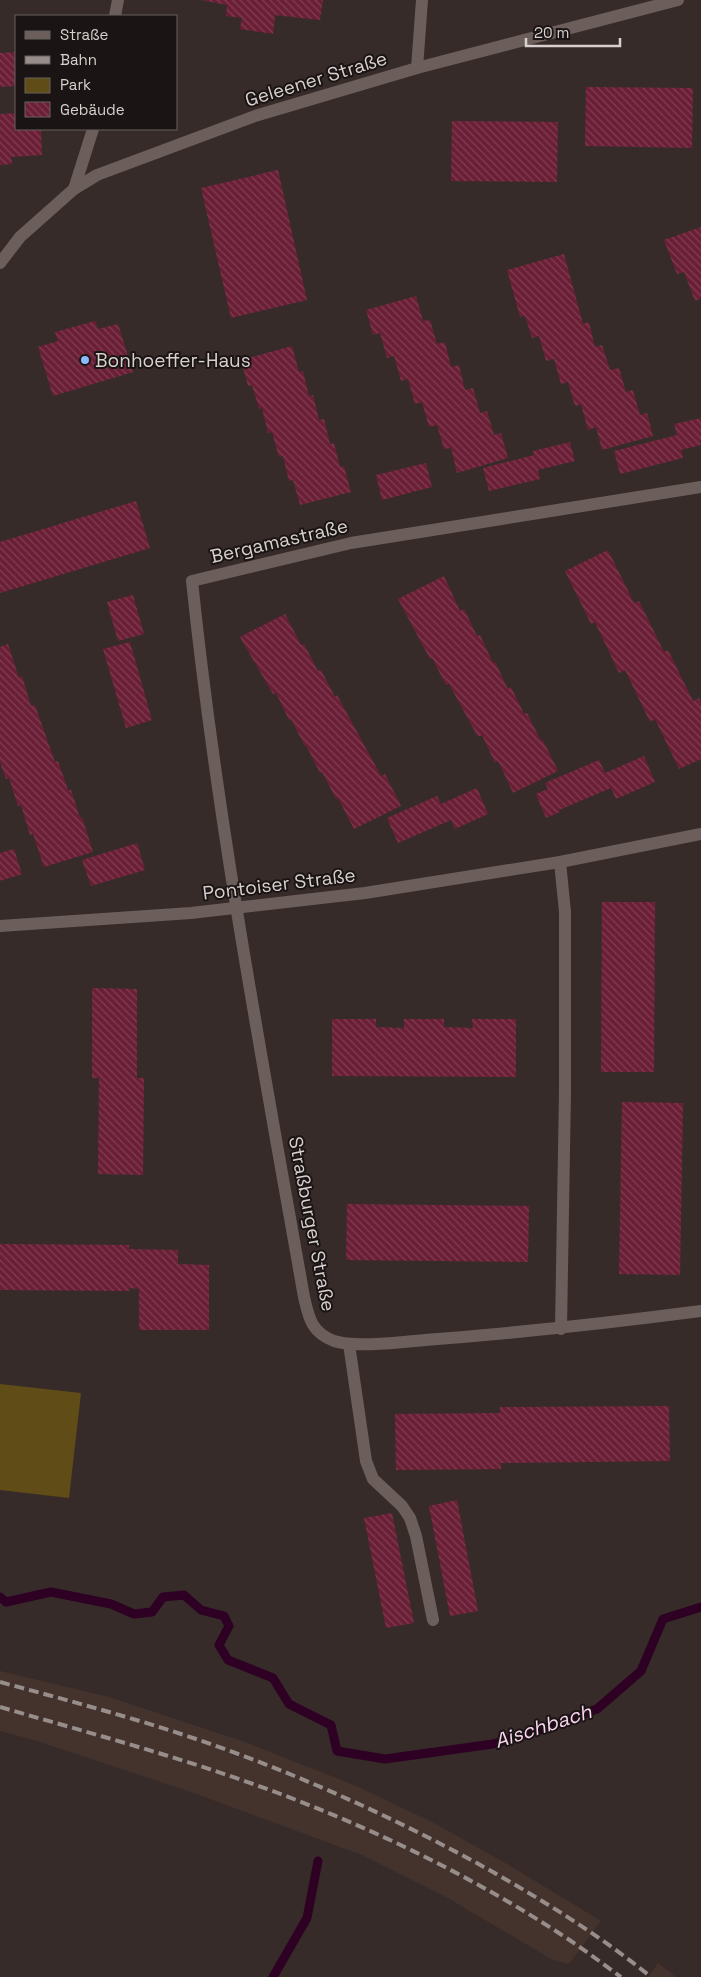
<svg xmlns="http://www.w3.org/2000/svg" width="701" height="1977" font-family="'Space Grotesk',sans-serif">
	<defs>
		<pattern id="building-back-hatch" width="6" height="6" patternUnits="userSpaceOnUse" patternTransform="scale(1.25)"><rect width="6" height="6" fill="#6b1f36"/><path d="M-1 5l2 2M0 0l6 6M5-1l2 2" fill="none" stroke="#7f3e52"/></pattern>
	</defs>
	<rect width="100%" height="100%" fill="#372b29"/>
	<g fill="#44322d">
		<polygon points="0,1671 109,1697 242,1741 354,1785 434,1823 512,1867 601,1921 569,1964 553,1960 446,1897 362,1855 194,1793 34,1740 0,1731"/>
		<polygon points="658,1963 676,1977 648,1977"/>
	</g>
	<polygon fill="#604c16" points="0,1384 81,1393 69,1498 0,1490"/>
	<g fill="none" stroke-linecap="round" stroke-linejoin="round">
		<g stroke="#2e0124" stroke-width="9">
			<polyline points="0,1597 6,1602 51,1592 111,1604 134,1614 152,1612 163,1597 184,1595 201,1610 224,1616 229,1626 219,1645 228,1660 273,1678 289,1704 331,1725 337,1751 385,1759 493,1744 540,1730 597,1709 641,1671 663,1619 701,1607"/>
			<polyline points="273,1977 307,1918 318,1861"/>
		</g>
	</g>
	<g fill="url(#building-back-hatch)">
		<polygon points="201,0 323,0 320,20 275,15 273,34 240,29 242,18 226,16 227,5"/>
		<polygon points="16,52 16,86 0,87 0,53"/>
		<polygon points="586,87 693,88 692,148 585,146"/>
		<polygon points="16,113 16,129 41,129 42,155 11,157 12,164 0,165 0,114"/>
		<polygon points="452,121 558,122 557,182 451,181"/>
		<polygon points="278,170 307,300 231,318 201,188"/>
		<polygon points="701,227 701,298 695,301 684,272 677,274 664,240"/>
		<polygon points="564,254 583,324 589,322 595,347 602,345 610,370 619,368 626,392 633,390 640,415 647,413 653,436 602,450 596,427 588,430 581,404 575,406 568,382 561,384 554,359 546,361 539,336 532,338 525,316 520,317 507,270"/>
		<polygon points="416,296 423,321 430,320 437,344 445,342 451,367 459,365 465,390 473,388 480,413 487,411 494,435 501,433 508,458 457,473 451,448 444,449 437,425 429,427 422,402 415,404 408,379 401,381 394,356 387,358 380,333 373,335 366,310"/>
		<polygon points="95,321 98,329 118,324 133,372 53,396 38,347 58,341 55,332"/>
		<polygon points="292,346 299,372 303,371 309,396 313,395 319,420 324,419 330,444 334,443 340,467 344,466 351,492 300,505 293,480 289,481 283,456 279,457 272,432 268,433 262,408 259,409 252,385 248,386 241,360"/>
		<polygon points="701,418 701,445 681,450 683,458 620,474 614,451 677,435 674,424"/>
		<polygon points="570,442 575,461 538,470 540,479 489,491 483,468 534,455 533,451"/>
		<polygon points="426,463 432,487 382,500 376,475"/>
		<polygon points="136,501 150,548 0,593 0,542"/>
		<polygon points="608,550 634,603 639,601 664,652 668,650 693,701 699,698 701,703 701,759 679,769 655,719 650,722 625,670 619,673 595,622 591,624 565,571"/>
		<polygon points="444,576 460,611 464,609 477,636 480,635 493,663 495,662 508,689 511,687 524,714 527,713 541,741 543,740 558,771 513,793 498,761 495,763 482,735 478,737 449,684 446,685 432,658 430,659 398,599"/>
		<polygon points="133,595 144,634 118,641 107,602"/>
		<polygon points="285,614 301,645 304,644 318,671 321,670 335,697 337,695 381,776 385,774 401,806 354,829 338,798 336,799 322,772 320,773 306,745 305,746 291,719 289,720 276,693 273,694 240,637"/>
		<polygon points="130,642 152,720 126,728 103,649"/>
		<polygon points="8,644 19,678 22,676 31,706 35,705 55,762 58,761 68,790 71,790 80,818 82,817 93,852 44,867 33,834 30,835 21,805 18,806 9,778 6,779 0,762 0,647"/>
		<polygon points="644,756 655,782 616,799 611,788 559,810 560,812 546,818 536,794 548,789 545,783 599,760 605,773"/>
		<polygon points="477,788 488,814 455,829 451,820 398,843 387,818 437,796 441,804"/>
		<polygon points="137,843 145,870 91,886 82,860"/>
		<polygon points="14,849 22,874 0,881 0,853"/>
		<polygon points="602,902 655,902 654,1072 601,1072"/>
		<polygon points="92,988 137,989 137,1078 144,1078 143,1175 98,1174 99,1078 92,1078"/>
		<polygon points="332,1019 376,1019 376,1027 404,1028 404,1019 444,1019 444,1027 473,1028 472,1019 516,1019 516,1077 332,1076"/>
		<polygon points="622,1102 683,1103 680,1275 619,1274"/>
		<polygon points="347,1204 529,1206 528,1262 346,1260"/>
		<polygon points="0,1244 129,1245 129,1249 178,1250 178,1264 209,1265 209,1330 139,1330 139,1289 129,1288 129,1291 0,1290"/>
		<polygon points="669,1406 670,1461 501,1463 501,1469 396,1470 395,1414 500,1413 500,1407"/>
		<polygon points="457,1500 478,1611 450,1616 429,1506"/>
		<polygon points="392,1513 414,1623 386,1628 364,1518"/>
	</g>
	<g fill="none" stroke-linecap="round" stroke-linejoin="round">
		<g stroke="#6c5f5b" stroke-width="12">
			<polyline points="115,16 118,0"/>
			<polyline points="417,68 422,0"/>
			<polyline points="74,189 93,129"/>
			<polyline points="0,263 20,237 74,189 97,175 255,116 417,68 678,0"/>
			<path d="M701,487L351,543L192,581C217,821 262,1059 304,1297C309,1318 311,1332 334,1341C355,1348 402,1342 425,1340C517,1333 609,1323 701,1311"/>
			<polyline points="560,862 565,912 565,1091 561,1329"/>
			<polyline points="0,926 191,913 365,893 560,862 701,834"/>
			<polyline points="349,1344 366,1461 373,1479 402,1506 410,1518 416,1536 433,1620"/>
		</g>
		<g stroke="#978d8b" stroke-width="4" stroke-dasharray="10 5" stroke-linecap="butt">
			<path d="M0,1682C52,1696 104,1710 156,1726C266,1760 373,1807 475,1862C536,1896 597,1933 651,1977"/>
			<path d="M0,1707C93,1734 187,1759 278,1793C379,1831 479,1880 568,1939C586,1951 603,1964 621,1977"/>
		</g>
	</g>
	<circle fill="#89bafc" stroke="#1a1514" stroke-width="2" cx="85" cy="360" r="5"/>
	<g text-anchor="middle" dominant-baseline="central" stroke-width="4" stroke-linejoin="round" paint-order="stroke">
		<g font-size="19" fill="#d8d0ce" stroke="#1a1514">
			<text transform="translate(316 79) rotate(-17)">Geleener Straße</text>
			<text transform="translate(279 541) rotate(-13)">Bergamastraße</text>
			<text transform="translate(279 884) rotate(-7)">Pontoiser Straße</text>
			<text transform="translate(312 1224) rotate(79)">Straßburger Straße</text>
		</g>
		<g font-size="19" fill="#d8d0ce" stroke="#1a1514" text-anchor="start">
			<text x="95" y="360">Bonhoeffer-Haus</text>
		</g>
		<g font-size="20" font-style="italic" fill="#fbd4ef" stroke="#1a1514">
			<text transform="translate(543 1726) rotate(-18)">Aischbach</text>
		</g>
	</g>
	<rect x="15" y="15" width="162" height="115" fill="#1a1514" stroke="#66605e"/>
	<rect x="25" y="31" width="25" height="8" fill="#6c5f5b" stroke="#66605e"/>
	<text x="60" y="40" font-size="15" fill="#d8d0ce">Straße</text>
	<rect x="25" y="56" width="25" height="8" fill="#978d8b" stroke="#66605e"/>
	<text x="60" y="65" font-size="15" fill="#d8d0ce">Bahn</text>
	<rect x="25" y="78" width="25" height="15" fill="#604c16" stroke="#66605e"/>
	<text x="60" y="90" font-size="15" fill="#d8d0ce">Park</text>
	<rect x="25" y="102" width="25" height="15" fill="url(#building-back-hatch)" stroke="#66605e"/>
	<text x="60" y="115" font-size="15" fill="#d8d0ce">Gebäude</text>
	<path d="M526 38v8h94v-8" fill="none" stroke="#d8d0ce" stroke-width="2.5"/>
	<text x="534" y="38" font-size="15" fill="#d8d0ce" stroke="#1a1514" stroke-width="4" paint-order="stroke">20 m</text>
</svg>
